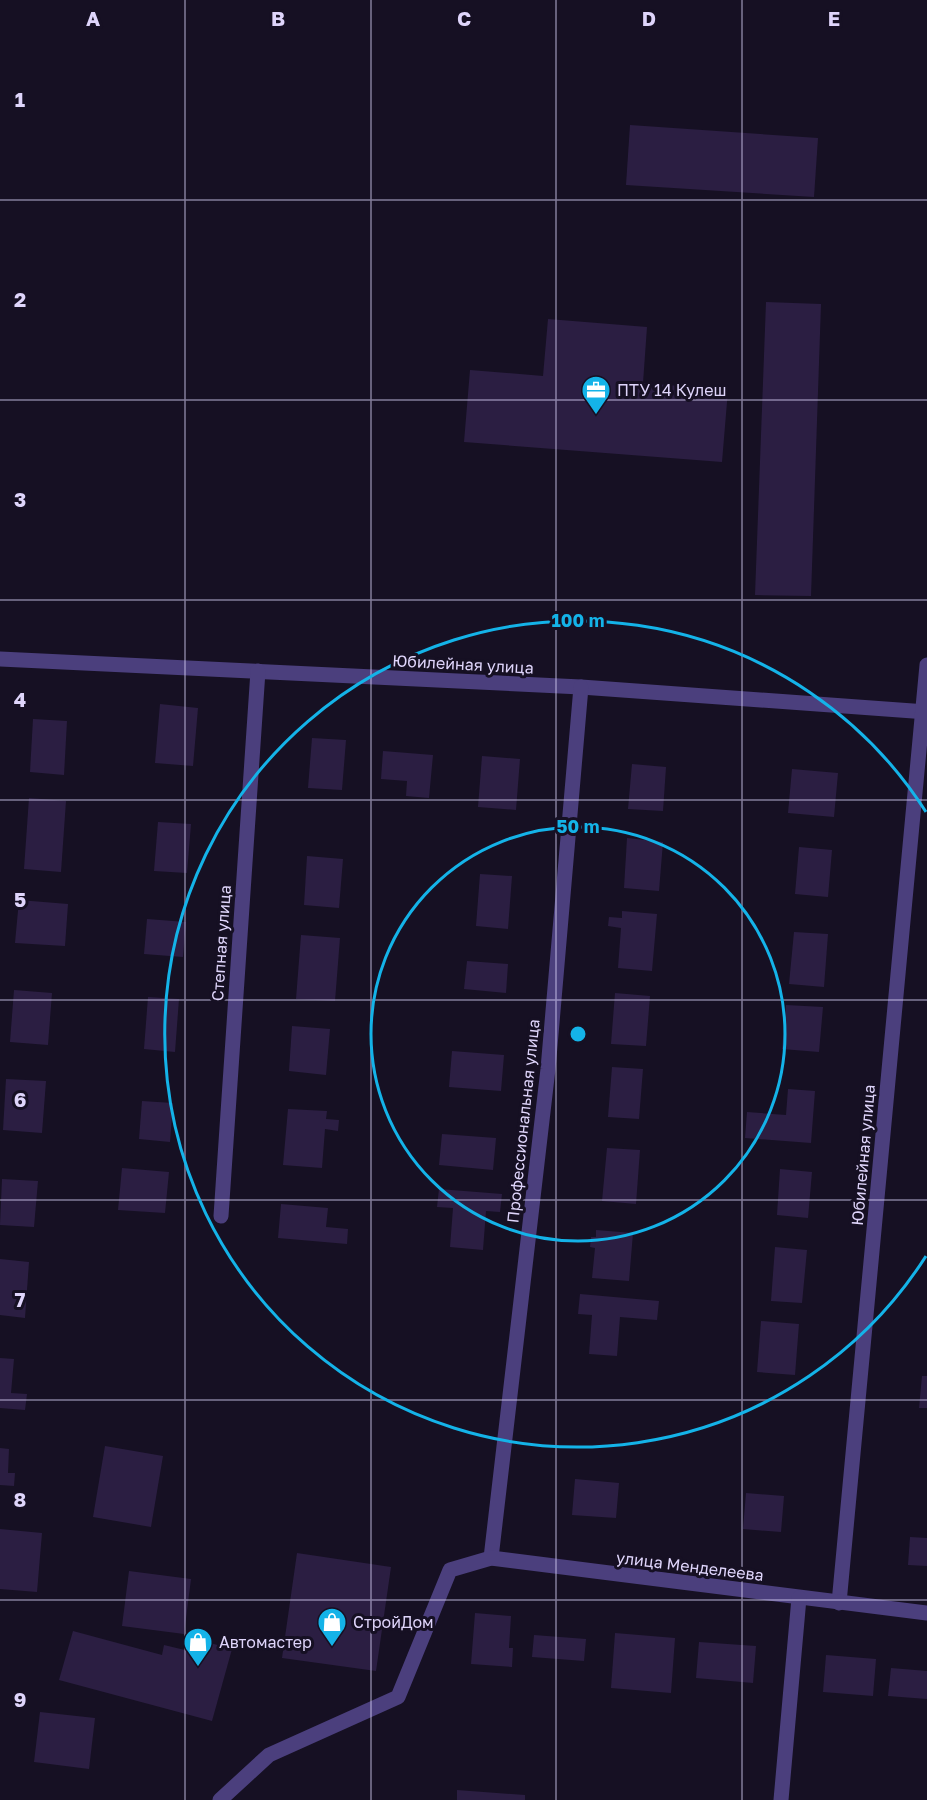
<svg xmlns="http://www.w3.org/2000/svg" width="927" height="1800" font-family="'Golos Text',sans-serif">
	<rect width="100%" height="100%" fill="#161023"/>
	<g fill="#2b1e42">
		<polygon points="630,125 818,138 814,197 626,185"/>
		<polygon points="766,302 821,304 811,596 755,595"/>
		<polygon points="548,319 647,327 643,383 728,390 722,462 464,442 470,370 543,376"/>
		<polygon points="160,704 198,708 193,766 155,763"/>
		<polygon points="33,719 67,721 64,775 30,772"/>
		<polygon points="312,738 346,740 342,790 308,788"/>
		<polygon points="383,751 433,755 429,798 406,796 407,781 381,779"/>
		<polygon points="482,756 520,759 516,810 478,807"/>
		<polygon points="632,764 666,767 663,811 628,809"/>
		<polygon points="792,769 838,773 834,817 788,813"/>
		<polygon points="29,798 66,801 61,872 24,869"/>
		<polygon points="158,822 191,824 187,873 154,871"/>
		<polygon points="627,838 663,842 659,891 624,888"/>
		<polygon points="799,847 832,850 828,897 795,894"/>
		<polygon points="307,856 343,859 339,908 304,905"/>
		<polygon points="480,874 512,876 508,929 476,926"/>
		<polygon points="19,900 68,904 65,946 15,943"/>
		<polygon points="622,911 657,914 652,971 618,968 621,928 608,926 609,917 622,918"/>
		<polygon points="147,919 186,922 183,957 144,954"/>
		<polygon points="794,932 828,934 824,987 789,984"/>
		<polygon points="301,935 340,938 335,1001 296,999"/>
		<polygon points="467,961 508,964 506,993 464,989"/>
		<polygon points="14,990 52,993 48,1045 10,1042"/>
		<polygon points="615,993 650,996 646,1046 611,1044"/>
		<polygon points="148,997 179,999 175,1052 144,1049"/>
		<polygon points="786,1005 823,1007 819,1052 782,1049"/>
		<polygon points="292,1026 330,1029 326,1075 289,1071"/>
		<polygon points="452,1051 504,1055 501,1091 449,1087"/>
		<polygon points="612,1067 643,1069 639,1119 608,1117"/>
		<polygon points="6,1079 46,1081 42,1133 3,1130"/>
		<polygon points="788,1089 815,1091 811,1143 745,1138 747,1112 786,1115"/>
		<polygon points="142,1101 173,1103 170,1142 139,1139"/>
		<polygon points="288,1109 327,1111 326,1119 339,1120 338,1131 325,1129 322,1168 283,1165"/>
		<polygon points="442,1134 496,1138 493,1170 439,1165"/>
		<polygon points="607,1148 640,1150 636,1204 602,1201"/>
		<polygon points="122,1168 169,1172 165,1213 118,1210"/>
		<polygon points="780,1169 812,1172 808,1218 777,1215"/>
		<polygon points="2,1179 38,1181 34,1227 0,1225"/>
		<polygon points="439,1189 502,1194 500,1212 486,1211 483,1250 450,1247 453,1208 437,1207"/>
		<polygon points="281,1204 328,1208 326,1227 348,1229 347,1244 278,1238"/>
		<polygon points="596,1230 633,1233 629,1281 592,1278 595,1248 590,1247 591,1237 596,1237"/>
		<polygon points="775,1247 807,1250 802,1303 771,1301"/>
		<polygon points="0,1259 29,1262 25,1318 0,1315"/>
		<polygon points="580,1294 659,1301 657,1320 620,1317 617,1356 589,1354 592,1315 578,1314"/>
		<polygon points="761,1321 799,1324 795,1375 757,1372"/>
		<polygon points="0,1358 14,1359 11,1393 27,1394 25,1410 0,1408"/>
		<polygon points="922,1376 927,1376 927,1408 919,1408"/>
		<polygon points="105,1446 163,1456 151,1527 93,1517"/>
		<polygon points="0,1448 9,1449 8,1473 15,1473 14,1486 0,1485"/>
		<polygon points="575,1479 619,1483 616,1518 572,1515"/>
		<polygon points="746,1493 784,1496 781,1532 743,1529"/>
		<polygon points="0,1529 42,1533 37,1592 0,1589"/>
		<polygon points="910,1537 927,1538 927,1566 908,1565"/>
		<polygon points="297,1553 391,1567 376,1671 282,1658"/>
		<polygon points="129,1571 191,1579 184,1634 122,1626"/>
		<polygon points="475,1613 511,1616 509,1648 513,1648 512,1667 471,1664"/>
		<polygon points="73,1631 162,1655 164,1645 189,1651 192,1638 232,1649 212,1721 59,1680"/>
		<polygon points="615,1633 675,1638 671,1693 611,1688"/>
		<polygon points="534,1635 586,1639 584,1661 532,1657"/>
		<polygon points="699,1642 756,1646 753,1683 696,1678"/>
		<polygon points="826,1655 876,1659 873,1696 823,1692"/>
		<polygon points="891,1668 927,1671 927,1699 888,1696"/>
		<polygon points="40,1712 95,1718 89,1769 34,1762"/>
		<polygon points="457,1790 525,1795 525,1800 457,1800"/>
	</g>
	<g fill="none" stroke-linecap="round" stroke-linejoin="round">
		<g stroke="#4b3f7d" stroke-width="15">
			<polyline points="0,659 581,687 927,712"/>
			<polyline points="221,1216 258,671"/>
			<polyline points="491,1558 548,1069 581,687"/>
			<polyline points="839,1603 927,665"/>
			<polyline points="220,1800 269,1755 398,1697 450,1570 491,1558 927,1613"/>
			<polyline points="781,1800 799,1598"/>
		</g>
	</g>
	<path fill="none" stroke="#dfd5fb" stroke-width="1.5" stroke-opacity="0.55" d="M185,0V1800M371,0V1800M556,0V1800M742,0V1800M0,200H927M0,400H927M0,600H927M0,800H927M0,1000H927M0,1200H927M0,1400H927M0,1600H927"/>
	<g fill="none" stroke="#14b3e8" stroke-width="3">
		<circle cx="578" cy="1034" r="207"/>
		<path d="M926 1256A413 413 0 1 1 926 812"/>
	</g>
	<defs>
		<g id="office-pin" transform="scale(1.5)"><path d="M0 17L-7.5 6A9.5 9.5 0 1 1 7.5 6Z" fill="#14b3e8" stroke="#161023"/><path d="M-6-3h4V-5.5h4V-3h4V5H-6ZM-1-4.5V-3h2v-1.5ZM-6 0V1H6V0Z" fill="#fff"/></g>
		<g id="shop-pin" transform="scale(1.5)"><path d="M0 17L-7.5 6A9.5 9.5 0 1 1 7.5 6Z" fill="#14b3e8" stroke="#161023"/><path d="M-5-2.5h2.3a2.7 3.5 0 0 1 5.4 0H5L5.5 6h-11ZM-1.5-2.5h3a1.5 2.3 0 0 0-3 0Z" fill="#fff"/></g>
	</defs>
	<g fill-rule="evenodd">
		<use href="#office-pin" x="596" y="390"/>
		<use href="#shop-pin" x="332" y="1622"/>
		<use href="#shop-pin" x="198" y="1642"/>
	</g>
	<g text-anchor="middle" dominant-baseline="central" stroke-width="6" stroke-linejoin="round" paint-order="stroke">
		<g font-size="16" fill="#dfd5fb" stroke="#161023" text-anchor="start">
			<text x="617" y="390">ПТУ 14 Кулеш</text>
			<text x="353" y="1622">СтройДом</text>
			<text x="219" y="1642">Автомастер</text>
		</g>
		<g font-size="16" fill="#dfd5fb" stroke="#161023">
			<text transform="translate(463 664) rotate(3)">Юбилейная улица</text>
			<text transform="translate(221 943) rotate(-86)">Степная улица</text>
			<text transform="translate(523 1121) rotate(-84)">Профессиональная улица</text>
			<text transform="translate(863 1155) rotate(-85)">Юбилейная улица</text>
			<text transform="translate(690 1566) rotate(7)">улица Менделеева</text>
		</g>
	</g>
	<g font-size="20" text-anchor="middle" font-weight="bold" fill="#dfd5fb" stroke="#161023" stroke-width="6" stroke-linejoin="round" paint-order="stroke">
		<text x="93" y="26">A</text>
		<text x="278" y="26">B</text>
		<text x="464" y="26">C</text>
		<text x="649" y="26">D</text>
		<text x="834" y="26">E</text>
		<text x="20" y="107">1</text>
		<text x="20" y="307">2</text>
		<text x="20" y="507">3</text>
		<text x="20" y="707">4</text>
		<text x="20" y="907">5</text>
		<text x="20" y="1107">6</text>
		<text x="20" y="1307">7</text>
		<text x="20" y="1507">8</text>
		<text x="20" y="1707">9</text>
	</g>
	<circle cx="578" cy="1034" r="9" fill="#14b3e8" stroke="#161023" stroke-width="3"/>
	<g font-size="18" text-anchor="middle" font-weight="bold" fill="#14b3e8" stroke="#161023" stroke-width="6" stroke-linejoin="round" paint-order="stroke">
		<text x="578" y="627">100 m</text>
		<text x="578" y="833">50 m</text>
	</g>
</svg>
